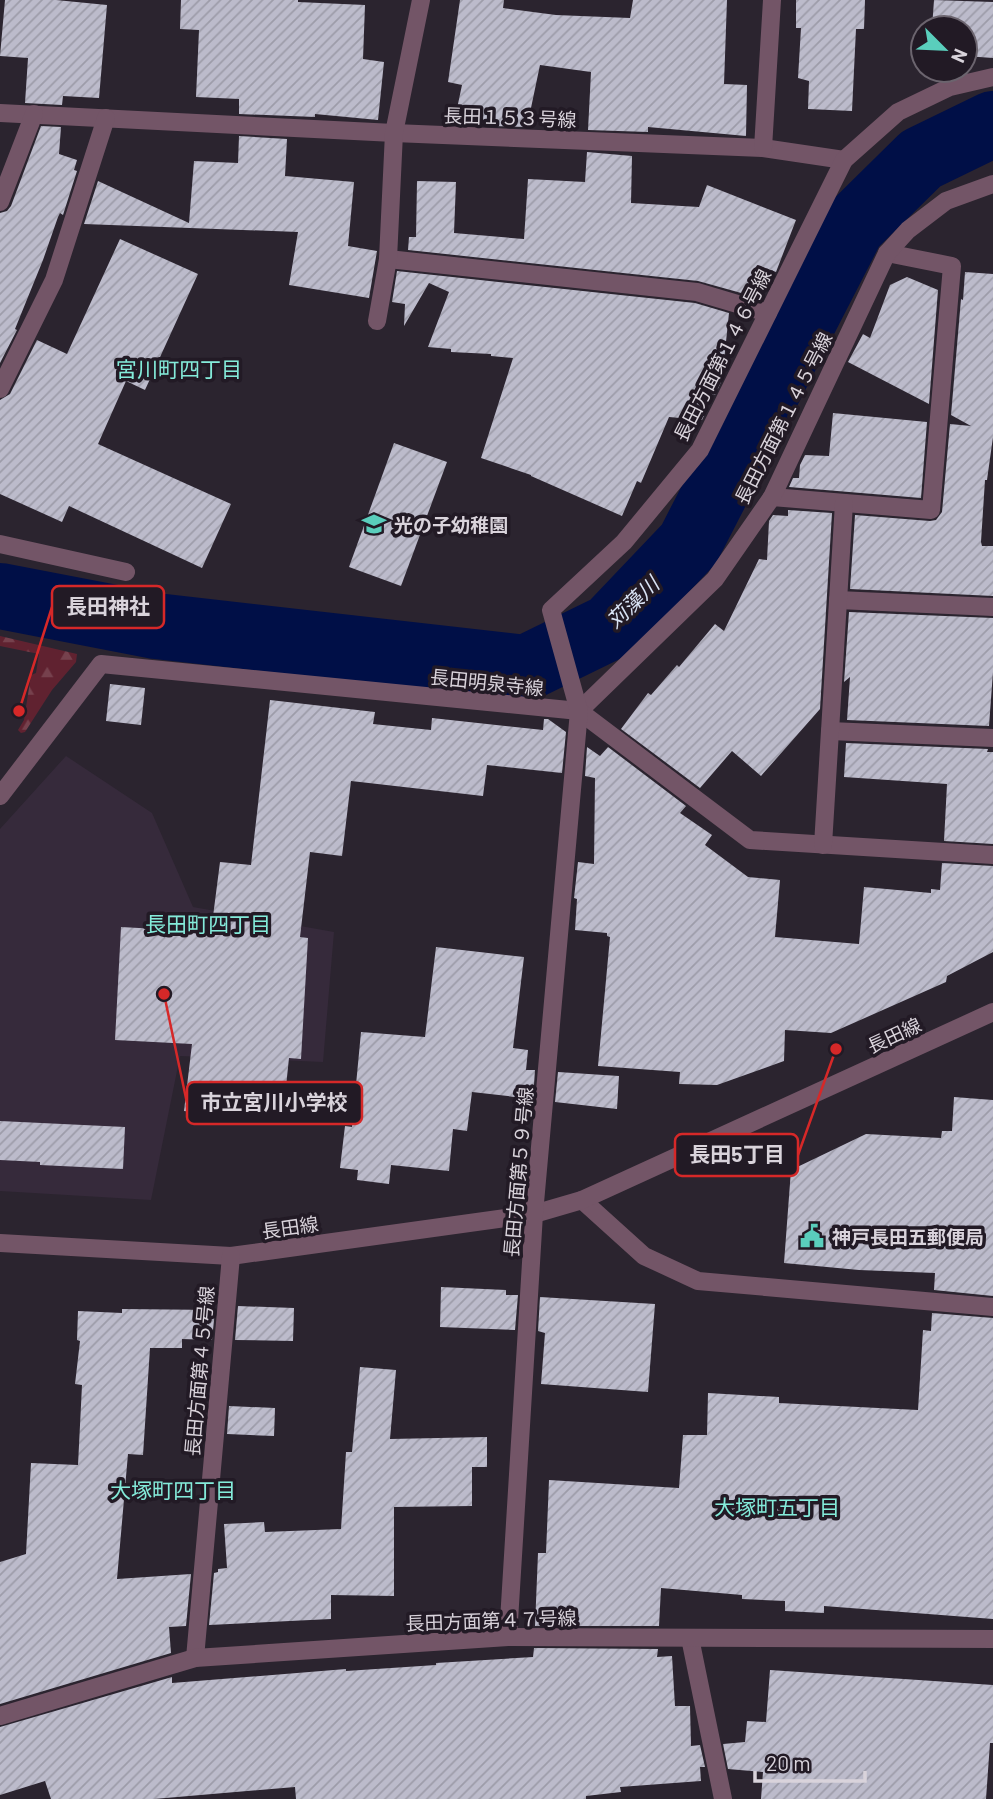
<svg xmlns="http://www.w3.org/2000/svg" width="993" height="1799" font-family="Barlow,'Noto Sans JP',sans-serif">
	<defs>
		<pattern id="forest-firs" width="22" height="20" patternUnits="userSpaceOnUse" patternTransform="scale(1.75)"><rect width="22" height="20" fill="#602230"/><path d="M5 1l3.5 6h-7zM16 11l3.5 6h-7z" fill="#76414d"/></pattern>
		<pattern id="building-hatch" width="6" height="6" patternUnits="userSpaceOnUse" patternTransform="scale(1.75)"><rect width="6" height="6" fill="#bcbbcb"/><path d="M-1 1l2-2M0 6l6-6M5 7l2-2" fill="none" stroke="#9d9ca9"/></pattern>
	</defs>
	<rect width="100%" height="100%" fill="#2b242f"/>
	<polygon fill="#362a3b" points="66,756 152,813 193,907 334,932 323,1062 180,1056 151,1200 0,1191 0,829"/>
	<polygon fill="url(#forest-firs)" points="0,636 77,654 76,662 52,690 25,732 21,733 18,730 24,720 31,675 36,673 39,654 0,646"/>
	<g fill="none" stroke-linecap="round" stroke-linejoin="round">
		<polyline stroke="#000f47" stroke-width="66" points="0,596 156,626 526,668 610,627 689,544 852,227 921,159 993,124"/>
	</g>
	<g fill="url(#building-hatch)">
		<polygon points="5,0 56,0 107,5 99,98 63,96 62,105 25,103 28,58 0,56"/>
		<polygon points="181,0 298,0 298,2 365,5 363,59 384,62 378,120 315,114 315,117 239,114 239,99 196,97 199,30 180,29"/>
		<polygon points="460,0 504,0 503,8 556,15 630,18 633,0 727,0 724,84 747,85 746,136 648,127 648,132 588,130 591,72 540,65 527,127 493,126 455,118 462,85 448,82"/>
		<polygon points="796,0 865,0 864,29 856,29 852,111 808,109 809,81 798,78 801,28 796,28"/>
		<polygon points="934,0 993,2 993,58 965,56 965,28 932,28"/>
		<polygon points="41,126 61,127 59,154 77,160 74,170 77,171 63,215 60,213 58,217 43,260 15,329 17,330 0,363 0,213 7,211 11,206"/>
		<polygon points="239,136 287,139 285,176 354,182 348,246 377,251 369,298 289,285 298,232 84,224 98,181 189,223 194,161 238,163"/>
		<polygon points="587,152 632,156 631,203 699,207 707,185 796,220 776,272 757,265 752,296 698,281 408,250 409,237 416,237 417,181 456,182 454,233 524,239 528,179 585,182"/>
		<polygon points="120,239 198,274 145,390 126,381 98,444 231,504 202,568 69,506 62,522 0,494 0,400 10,394 37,340 67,354"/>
		<polygon points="397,271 695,303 729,313 722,380 715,395 709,394 707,409 702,420 669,417 641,483 637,481 622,516 531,476 531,475 481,458 513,358 491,356 491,354 451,352 451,349 428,347 449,292 429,283 404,326 405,304 392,302"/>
		<polygon points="965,272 993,274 993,437 987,480 985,480 981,542 982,546 993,546 993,596 850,589 855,515 930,521 936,520 942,512 950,424 971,426 951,415 961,299 963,300"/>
		<polygon points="907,277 938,290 929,404 848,362 863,334 870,338 890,285"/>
		<polygon points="833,413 927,422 921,498 789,487 793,478 799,478 800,465 805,455 829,456"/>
		<polygon points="394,443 447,462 401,586 349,567"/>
		<polygon points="788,510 832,513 820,709 761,776 732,751 700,788 621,729 648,693 651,695 677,665 679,667 715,624 724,631 759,559 767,560 769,521 773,515 788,516"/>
		<polygon points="849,612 993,618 993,672 989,726 847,720 850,677 844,682"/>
		<polygon points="110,684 145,688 141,725 106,721"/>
		<polygon points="270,700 375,712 373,724 431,730 432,718 543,730 544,719 548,719 566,732 562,773 487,765 483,796 351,781 342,856 310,852 300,937 308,938 301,1059 289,1058 283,1115 220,1107 219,1115 184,1111 192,1044 115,1040 121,927 211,932 220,862 251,865"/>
		<polygon points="846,743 988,749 987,752 993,752 993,844 944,841 947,784 844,777"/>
		<polygon points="587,747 600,756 608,747 686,806 680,813 712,835 705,845 748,877 780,880 775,937 859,944 864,887 931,893 931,889 940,890 942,863 993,866 993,952 947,976 946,982 831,1033 785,1030 784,1061 717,1085 679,1084 680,1072 598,1066 610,937 607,936 607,933 575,930 577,899 574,898 578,862 594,864 595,778 585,776"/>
		<polygon points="436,947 524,957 513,1048 528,1050 526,1070 535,1070 533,1099 472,1092 467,1131 453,1129 449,1171 391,1165 389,1184 357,1180 358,1170 340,1168 345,1126 352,1127 361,1032 425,1037"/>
		<polygon points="558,1072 619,1076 617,1109 555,1102"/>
		<polygon points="954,1097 993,1100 993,1296 934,1290 935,1273 859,1270 784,1263 791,1170 866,1134 941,1138 942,1131 952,1131"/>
		<polygon points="0,1121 125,1127 123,1169 40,1165 40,1162 0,1160"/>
		<polygon points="441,1287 506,1290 506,1295 518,1295 515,1330 440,1327"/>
		<polygon points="540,1297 655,1304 648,1392 541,1384 545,1333 538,1331"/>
		<polygon points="238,1306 294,1308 293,1341 235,1340"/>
		<polygon points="122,1309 215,1310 212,1340 182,1339 182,1348 150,1348 143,1455 128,1454 117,1579 191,1574 186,1626 169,1627 171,1653 0,1704 0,1562 26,1554 31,1463 78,1465 82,1385 75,1384 80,1341 77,1340 78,1311 122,1313"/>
		<polygon points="932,1313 993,1318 993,1619 824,1606 824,1613 785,1611 785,1601 742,1599 742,1595 661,1588 659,1626 535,1626 538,1553 546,1553 549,1480 679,1488 683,1435 707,1435 708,1393 779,1397 779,1403 918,1410 923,1330 931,1331"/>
		<polygon points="360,1367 396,1370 390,1439 487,1437 487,1467 472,1467 472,1506 394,1507 394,1596 331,1595 331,1619 209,1625 214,1573 218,1572 218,1569 227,1568 224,1524 264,1522 265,1532 341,1529 346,1452 352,1452"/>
		<polygon points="229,1406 275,1408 274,1436 227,1434"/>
		<polygon points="534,1648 658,1649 657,1657 672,1656 675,1706 690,1706 691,1746 700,1745 705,1767 700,1767 701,1781 620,1787 621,1792 586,1796 586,1799 296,1799 295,1787 154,1799 51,1799 45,1781 0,1795 0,1727 172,1677 172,1683 346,1669 346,1671 436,1665 436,1663 533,1657"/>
		<polygon points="770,1670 993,1685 993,1743 990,1743 986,1799 761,1799 763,1772 728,1769 723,1744 745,1742 747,1721 766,1722"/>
	</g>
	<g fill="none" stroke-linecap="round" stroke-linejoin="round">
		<g stroke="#735567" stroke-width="18">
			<polyline points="0,113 394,133 763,148 844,160"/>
			<polyline points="763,148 772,0"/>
			<polyline points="0,202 34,114"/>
			<polyline points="388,259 697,292 768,313"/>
			<polyline points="377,321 388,259 394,133 421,0"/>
			<polyline points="0,389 54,280 106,118"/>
			<polyline points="772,497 931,510 952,266 887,253"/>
			<polyline points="0,544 126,572"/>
			<polyline points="838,600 993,607"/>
			<polyline points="579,711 715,579 772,497 887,253 908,230 946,201 993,184"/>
			<polyline points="830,731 993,738"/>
			<polyline points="0,796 101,664 579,711 750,840 993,855"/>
			<polyline points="823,845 844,503"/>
			<polyline points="582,1200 644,1256 698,1281 993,1307"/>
			<polyline points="0,1243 231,1256 534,1214 582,1200 993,1012"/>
			<polyline points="508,1637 534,1214 579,711 551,610 624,542 700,450 844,160 898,112 950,87 993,77"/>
			<polyline points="690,1638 723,1799"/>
			<polyline points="195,1658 231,1256"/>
			<polyline points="0,1716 195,1658 508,1637 993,1639"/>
		</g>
	</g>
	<defs>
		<g id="school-bare" transform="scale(1.89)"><path d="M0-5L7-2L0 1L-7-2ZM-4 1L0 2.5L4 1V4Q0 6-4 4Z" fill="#5acebc" stroke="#221a25" stroke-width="2.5" paint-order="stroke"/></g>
		<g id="civic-bare" transform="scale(1.89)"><path d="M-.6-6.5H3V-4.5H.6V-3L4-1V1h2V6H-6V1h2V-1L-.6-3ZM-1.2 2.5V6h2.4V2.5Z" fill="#5acebc" stroke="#221a25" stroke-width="2.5" paint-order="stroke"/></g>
	</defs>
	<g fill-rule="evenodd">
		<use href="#school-bare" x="374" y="524"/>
		<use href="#civic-bare" x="812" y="1236"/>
	</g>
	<g text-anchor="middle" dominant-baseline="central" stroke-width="7" stroke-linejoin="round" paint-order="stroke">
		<g font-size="19" fill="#d9d3db" stroke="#221a25">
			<text transform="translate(510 117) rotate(2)">長田１５３号線</text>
			<text transform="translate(722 355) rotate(-63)">長田方面第１４６号線</text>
			<text transform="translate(783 418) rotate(-63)">長田方面第１４５号線</text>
			<text transform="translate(487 682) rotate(6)">長田明泉寺線</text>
			<text transform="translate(894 1035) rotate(-25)">長田線</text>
			<text transform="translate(518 1172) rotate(-85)">長田方面第５９号線</text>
			<text transform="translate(290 1227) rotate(-8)">長田線</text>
			<text transform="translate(199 1371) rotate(-85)">長田方面第４５号線</text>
			<text transform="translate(491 1620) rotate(-2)">長田方面第４７号線</text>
		</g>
		<g font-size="19" font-weight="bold" fill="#d9d3db" stroke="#221a25" text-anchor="start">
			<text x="394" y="524">光の子幼稚園</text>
			<text x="832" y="1236">神戸長田五郵便局</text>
		</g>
		<g font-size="21" fill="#84ebda" stroke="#221a25">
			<text x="179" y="368">宮川町四丁目</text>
			<text x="208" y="923">長田町四丁目</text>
			<text x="173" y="1489">大塚町四丁目</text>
			<text x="777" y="1506">大塚町五丁目</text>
		</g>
		<g font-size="21" font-style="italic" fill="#d9e3f5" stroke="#221a25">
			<text transform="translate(632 602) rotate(-44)">苅藻川</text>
		</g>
	</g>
	<path fill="none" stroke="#d62828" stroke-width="2.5" d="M19 711L52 607M164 994L187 1103M836 1049L798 1155"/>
	<g fill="#d62828" stroke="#221a25" stroke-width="2.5">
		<circle cx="19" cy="711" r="7"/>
		<circle cx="164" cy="994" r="7"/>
		<circle cx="836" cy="1049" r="7"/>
	</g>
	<g fill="#221a25" stroke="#d62828" stroke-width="2.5">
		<rect x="52" y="586" width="112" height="42" rx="7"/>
		<rect x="187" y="1082" width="175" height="42" rx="7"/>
		<rect x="675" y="1134" width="123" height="42" rx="7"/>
	</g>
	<g font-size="21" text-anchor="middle" font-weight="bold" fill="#d9d3db">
		<text x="108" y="614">長田神社</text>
		<text x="274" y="1110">市立宮川小学校</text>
		<text x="737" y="1162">長田5丁目</text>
	</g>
	<g transform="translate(944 49) rotate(114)"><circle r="33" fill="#221a25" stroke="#6b646e" stroke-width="2"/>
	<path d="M0-5L12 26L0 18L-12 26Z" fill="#5acebc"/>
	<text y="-10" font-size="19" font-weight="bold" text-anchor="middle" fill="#d9d3db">N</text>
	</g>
	<path d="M755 1771v10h110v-10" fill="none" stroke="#d9d3db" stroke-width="3.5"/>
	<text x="766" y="1771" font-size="21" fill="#d9d3db" stroke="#221a25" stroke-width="5" paint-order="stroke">20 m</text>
</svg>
